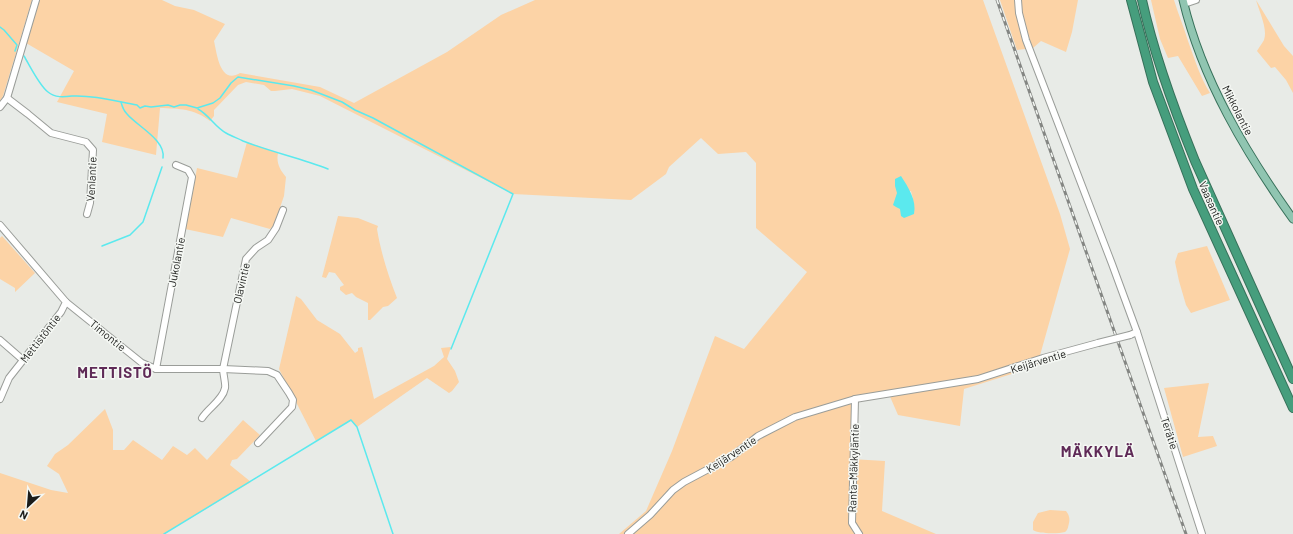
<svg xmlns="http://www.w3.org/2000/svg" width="1293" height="534" font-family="Barlow,sans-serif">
	<rect width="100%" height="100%" fill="#e8ebe7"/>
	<g fill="#fcd3a6" fill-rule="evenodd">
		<polygon points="0,0 32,0 3,96 0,101"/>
		<path d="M39,0H162L175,6L194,10L225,24L214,41C217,54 220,85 240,73L320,87L354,103L447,52L501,15L535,0H983L1060,214L1070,249L1037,366L964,389L960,426L898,415L888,392L853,397L851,459L885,461L882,511L936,534H619L646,511L672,451L715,336L744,349L807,272L756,228V163L746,152L718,154L701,138L669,167L666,174L631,200L513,194L320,96L292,89L275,91H271L264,85L246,82L238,85L214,110V116L210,121C193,108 180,109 160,108L156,155L102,142L107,114L57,102L74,71L26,43ZM911,191L913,199L894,205L898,193Z"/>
		<polygon points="1000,0 1078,0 1072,32 1066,52 1041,41 1033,48 1017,50"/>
		<path d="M1151,0H1174C1178,14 1184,27 1188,41C1195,60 1200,77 1210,93L1202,96L1178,56L1168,58L1160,39Z"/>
		<path d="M1256,0L1284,46L1293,56V93L1286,80L1275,67L1271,68L1257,51C1259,47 1262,44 1264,40C1268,29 1259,11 1256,0Z"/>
		<path d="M247,142L278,153C276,163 280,170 286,177L284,196L274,225L270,229L231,218L223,237L185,229L197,168L237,178Z"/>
		<path d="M338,216L358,218L378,226L377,229C381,253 388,275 397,298L388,306L383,307L370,320H368V303L356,297L352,293L346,295L340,290V287L344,285L335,273L329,272L326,278L322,277Z"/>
		<polygon points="2,236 35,273 15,292 15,288 0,279 0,238"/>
		<polygon points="1207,246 1230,300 1191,313 1186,305 1179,281 1175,262 1178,253"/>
		<polygon points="296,296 301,299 317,320 340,334 355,353 358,351 358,348 362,347 374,399 434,366 444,357 441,348 451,347 447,359 455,371 459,382 452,391 449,393 427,378 357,427 351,420 316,441 279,369"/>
		<polygon points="1209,383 1198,437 1213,436 1217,446 1183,457 1164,388"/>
		<polygon points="105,409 113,430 113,450 124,450 133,440 162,460 173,446 187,455 195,448 207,460 243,420 260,435 237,459 232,460 230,465 251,482 164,534 0,534 0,473 51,490 68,493 59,474 47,466 55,454 68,445"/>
		<path d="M1050,510L1066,511C1069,515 1070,518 1069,523C1068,527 1068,530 1065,532C1058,534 1038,534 1033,530V522L1038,513Z"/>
	</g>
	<path fill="#5be9ee" d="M901,176C908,187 917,200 914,214L904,218L901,216L900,209L896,207L893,205L897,193L895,186V179Z"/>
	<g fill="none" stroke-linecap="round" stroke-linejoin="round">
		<g stroke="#5be9ee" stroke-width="1.5">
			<polyline points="0,27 4,30 17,45 15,51"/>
			<path d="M24,56C30,66 39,85 48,92C55,98 64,97 72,96C94,95 115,101 137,105L140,108L145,106L151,107L168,105L174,107L180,105H186L197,108L213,103L220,98L231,83L238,77L294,86L311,90L342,102L355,110L373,118L513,194L451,349"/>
			<path d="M121,102C122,106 124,111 127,114C137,126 166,140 163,158"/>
			<path d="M198,109C209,115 215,127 226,133C231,136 237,138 243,141C271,152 300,158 328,169"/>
			<polyline points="102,246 130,235 143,222 162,167"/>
			<polyline points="164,534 351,420 357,427 393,534"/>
		</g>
		<g stroke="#9a9d99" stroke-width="8">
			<g id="minor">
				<polyline points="1018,0 1019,13 1026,40 1112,264 1137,332 1130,335"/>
				<polyline points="1184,4 1196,0"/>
				<polyline points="7,98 28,114 51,133 86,142 93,150 90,203 87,214"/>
				<polyline points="0,107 7,98 36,0"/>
				<polyline points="0,225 66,302 61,312 9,378 0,399"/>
				<polyline points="66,302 142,363 156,369 223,369 268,371 277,375 289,393 293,400 292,407 258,443"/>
				<polyline points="1137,332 1202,534"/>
				<polyline points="0,340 23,360"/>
				<polyline points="156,369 192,177 188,170 176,165"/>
				<polyline points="855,399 852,523 859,534"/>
				<path d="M202,418C208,408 223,400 225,388C226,385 223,373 223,369L246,259L256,248L268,240L276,228L283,210"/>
				<polyline points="628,534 650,515 673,490 684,482 731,457 758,436 795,417 855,399 978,379 1043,358 1098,343"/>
			</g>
		</g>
		<g stroke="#37705a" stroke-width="9">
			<path id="major" d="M1183,0C1202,80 1246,153 1293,219"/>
		</g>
		<g stroke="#37705a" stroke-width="10">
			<g id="highway">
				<polyline points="1131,0 1153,82 1193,189 1293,408"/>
				<path d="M1142,0C1154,55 1174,109 1195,161L1293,379"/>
			</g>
		</g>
		<use href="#minor" stroke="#fff" stroke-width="6"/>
		<use href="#major" stroke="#90c5b1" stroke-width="7"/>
		<use href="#highway" stroke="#469e7d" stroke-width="8"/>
		<g stroke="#848683" stroke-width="3">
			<polyline id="rail" points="997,0 1186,534"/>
		</g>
		<use href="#rail" stroke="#f5f8f4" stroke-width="1.5" stroke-dasharray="4.5" stroke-linecap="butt"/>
		<g stroke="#9a9d99" stroke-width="8" stroke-linecap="butt">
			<polyline id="minor-bridge" points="1098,343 1130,335"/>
		</g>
		<use href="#minor-bridge" stroke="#fff" stroke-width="6"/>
	</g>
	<g text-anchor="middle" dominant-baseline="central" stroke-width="3" stroke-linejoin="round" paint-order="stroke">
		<g font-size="11" fill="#1b1c1a" stroke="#f5f8f4">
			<text transform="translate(1238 110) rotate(63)">Mikkolantie</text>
			<text transform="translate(91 179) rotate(-87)">Venlantie</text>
			<text transform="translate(1212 203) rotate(66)">Vaasantie</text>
			<text transform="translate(176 262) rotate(-79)">Jukolantie</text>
			<text transform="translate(241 283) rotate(-77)">Olavintie</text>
			<text transform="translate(108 335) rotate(39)">Timontie</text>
			<text transform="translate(40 338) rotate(-52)">Mettistöntie</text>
			<text transform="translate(1038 361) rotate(-17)">Keijärventie</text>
			<text transform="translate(1170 433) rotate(72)">Terätie</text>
			<text transform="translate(731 454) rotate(-33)">Keijärventie</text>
			<text transform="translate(853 468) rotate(-88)">Ranta-Mäkkyläntie</text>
		</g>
		<g font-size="15" font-weight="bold" letter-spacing="1" fill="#5f2a57" stroke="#f5f8f4">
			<text x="115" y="372">METTISTÖ</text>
			<text x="1098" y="451">MÄKKYLÄ</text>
		</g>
	</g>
	<g transform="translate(28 506) rotate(206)" stroke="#f5f8f4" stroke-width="3" paint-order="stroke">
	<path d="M0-3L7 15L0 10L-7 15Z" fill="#1b1c1a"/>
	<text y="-6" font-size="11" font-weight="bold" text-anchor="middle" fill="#1b1c1a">N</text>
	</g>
</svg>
